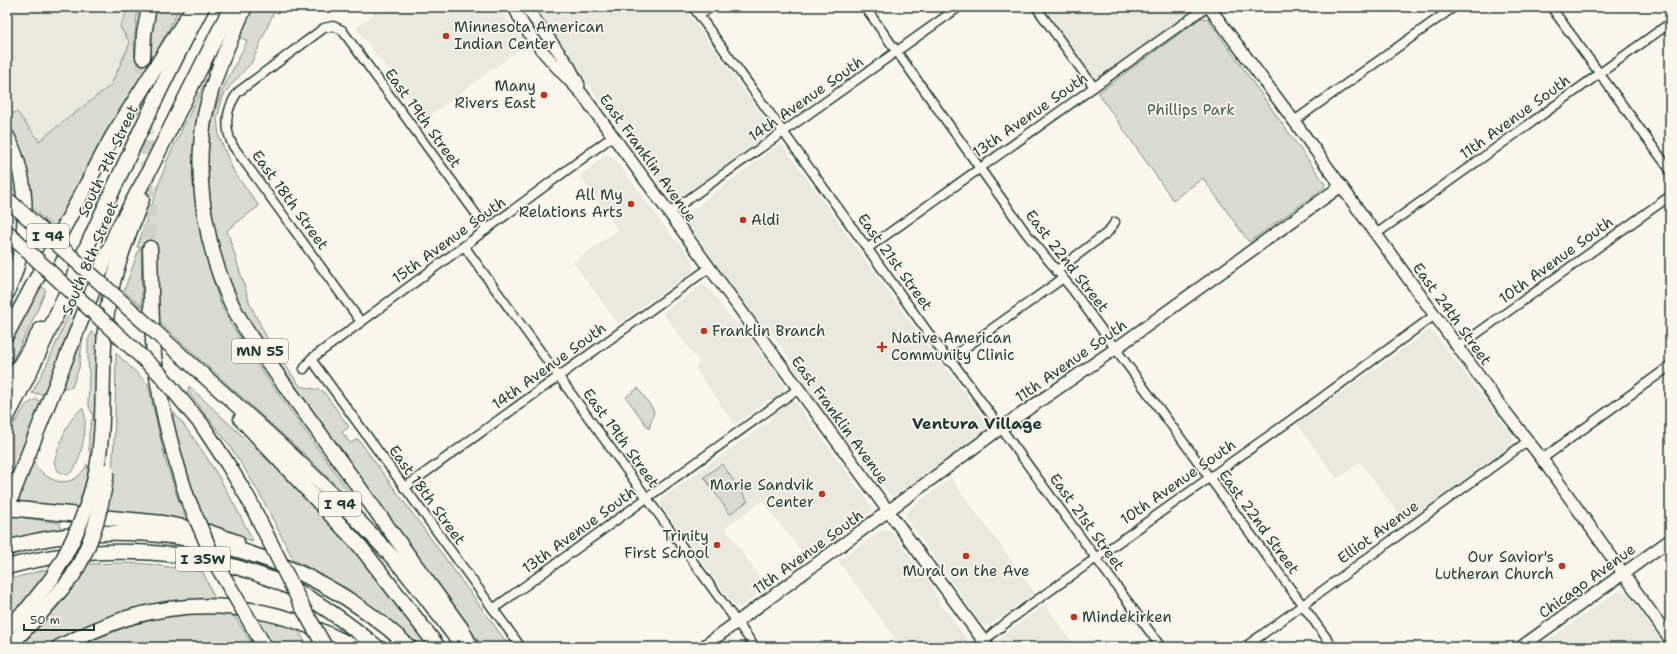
<svg xmlns="http://www.w3.org/2000/svg" width="1677" height="654" font-family="'Shantell Sans',sans-serif">
	<rect width="100%" height="100%" fill="#fbf7ec"/>
	<filter id="ink" filterUnits="userSpaceOnUse"><feTurbulence type="fractalNoise" baseFrequency=".025" numOctaves="2"/><feDisplacementMap in="SourceGraphic" scale="8" xChannelSelector="R" yChannelSelector="G"/><feConvolveMatrix kernelMatrix="1 2 1 2 8 2 1 2 1" color-interpolation-filters="sRGB"/></filter>
	<g filter="url(#ink)">
		<g fill="#eae9de">
			<polygon points="7,7 129,7 120,27 130,43 111,85 39,141 18,112 7,115"/>
			<polygon points="383,7 498,7 527,44 425,119 356,28"/>
			<polygon points="532,7 684,7 771,128 770,135 679,198 670,197"/>
			<polygon points="1043,7 1193,7 1191,10 1100,76 1095,77 1093,76"/>
			<polygon points="778,145 784,147 939,362 950,372 987,423 988,427 986,431 896,495 892,496 888,493 859,454 847,443 794,372 791,361 772,334 757,321 685,220 684,217 687,214"/>
			<polygon points="606,155 611,156 615,159 674,239 682,246 693,262 694,267 693,271 618,324 573,262 618,230 580,176"/>
			<polygon points="703,285 707,286 730,317 740,324 784,384 784,390 781,397 776,400 768,400 735,425 695,368 699,362 663,313 700,286"/>
			<polygon points="1430,331 1433,332 1513,436 1513,443 1406,523 1360,462 1337,479 1297,424 1427,332"/>
			<polygon points="795,401 872,507 872,510 807,559 762,501 725,528 767,587 740,607 735,606 661,506 660,502 663,498 727,451 767,424 775,412 790,402"/>
			<polygon points="951,478 1035,593 990,625 985,626 981,623 906,517 905,513 907,511"/>
			<polygon points="883,529 887,529 891,531 930,583 940,603 967,639 968,645 967,647 902,647 838,561"/>
			<polygon points="1618,591 1626,592 1666,647 1538,647"/>
			<polygon points="1045,605 1076,647 1002,647 999,640 1002,636"/>
		</g>
		<g fill="#dbdcd1" stroke="#7d8c82">
			<polygon points="129,7 138,7 134,42 135,58 151,57 154,7 180,7 154,57 57,230 30,207 11,132 7,125 7,115 17,112 39,141 111,85 130,43 120,27"/>
			<path d="M250,7H276L252,62L230,86L223,97L217,118L219,137L234,172L259,206L227,230L250,304L280,364L283,362L300,386L323,391L349,427L342,432L350,443L358,439L510,647H483L264,348C256,334 246,319 238,304C210,248 197,164 217,104C225,83 237,62 247,41L237,35Z"/>
			<polygon points="1201,18 1208,19 1325,184 1324,188 1249,242 1203,178 1173,200 1098,93"/>
			<polygon points="211,70 196,137 193,176 201,237 219,300 225,314 246,349 358,504 356,505 303,453 159,322 157,248 137,247 168,158"/>
			<polygon points="7,151 13,169 18,194 7,184"/>
			<polygon points="139,249 141,249 142,307 124,291"/>
			<polygon points="38,284 46,290 32,322 7,371 7,342"/>
			<polygon points="70,311 77,318 46,395 32,393 48,362"/>
			<polygon points="92,332 97,337 95,430 92,460 89,450 89,432 93,415 88,403 89,375 88,361 88,340"/>
			<polygon points="83,334 79,368 72,387 69,388 61,388"/>
			<path d="M116,353L148,384L165,459L178,499L188,524L106,514C116,460 115,406 116,353Z"/>
			<polygon points="189,386 308,498 334,524 433,647 418,647 398,627 348,589 293,559 261,496 244,468 227,442 188,392"/>
			<polygon points="638,388 654,411 649,429 626,397"/>
			<polygon points="36,399 42,403 7,491 7,436 26,405"/>
			<path d="M82,408C90,417 81,460 74,469C73,472 69,473 67,475L58,471L54,462C61,442 65,422 82,408Z"/>
			<path d="M170,408C205,449 229,493 253,541L207,527C190,489 178,449 170,408Z"/>
			<path d="M33,461C46,484 74,492 87,464L89,472L78,510L17,505Z"/>
			<polygon points="722,464 748,501 730,514 704,477"/>
			<polygon points="13,516 60,523 61,529 7,541 7,531"/>
			<polygon points="121,563 148,564 203,572 217,604 120,617 48,647 20,647 63,601 86,564"/>
			<polygon points="51,568 31,597 7,623 7,580"/>
			<polygon points="211,612 234,616 254,647 77,647 128,626 159,618"/>
			<polygon points="256,618 286,625 298,630 308,647 274,647"/>
		</g>
		<g fill="none" stroke-linecap="round" stroke-linejoin="round">
			<polyline stroke="#cfd2c7" stroke-width="14" stroke-dasharray="14 7" stroke-linecap="butt" points="143,57 150,248"/>
			<g stroke="#1f3d34" stroke-width="11">
				<g id="street">
					<polyline points="693,7 948,360 954,364 1161,647"/>
					<polyline points="865,7 1026,233 1072,289 1333,647"/>
					<polyline points="1036,7 1094,87"/>
					<polyline points="1551,7 1670,170"/>
					<polyline points="700,15 711,7"/>
					<polyline points="1294,121 1454,7"/>
					<polyline points="669,213 959,7"/>
					<polyline points="1376,234 1670,23"/>
					<polyline points="464,246 755,647"/>
					<polyline points="868,248 1198,13 1210,7"/>
					<polyline points="1056,271 1108,232 1115,222"/>
					<path d="M361,322L233,146C224,127 225,110 238,92L324,28L333,26L342,30L487,229"/>
					<polyline points="1458,347 1670,196"/>
					<polyline points="311,359 521,647"/>
					<polyline points="948,360 1062,279"/>
					<polyline points="304,369 311,359 613,136"/>
					<polyline points="1542,459 1670,366"/>
					<polyline points="404,488 709,268"/>
					<polyline points="493,609 798,389"/>
					<polyline points="979,647 994,632 1027,607 1291,420 1435,315"/>
					<polyline points="1245,647 1528,441"/>
				</g>
			</g>
			<g stroke="#1f3d34" stroke-width="14">
				<g id="secondary">
					<path d="M514,7C529,41 557,67 582,94L988,647"/>
					<polyline points="526,7 569,66 579,85"/>
					<polyline points="1209,7 1294,121 1497,401 1542,459 1670,639"/>
					<polyline points="703,647 1001,428 1115,349 1341,186"/>
					<polyline points="1521,647 1670,540"/>
				</g>
			</g>
			<g stroke="#1f3d34" stroke-width="17">
				<g id="highway">
					<path d="M245,7C229,42 213,77 205,115C193,177 206,250 233,307C241,322 250,337 260,351L461,628L471,647"/>
					<polyline points="143,57 144,34 149,7"/>
					<path d="M7,136C32,185 29,244 7,293"/>
					<path d="M150,248C151,283 151,319 154,355C159,403 172,451 187,497"/>
					<polyline points="7,334 112,137 191,11"/>
					<path d="M202,374C268,433 335,493 394,559C416,583 435,610 454,635"/>
					<polyline points="7,387 41,329"/>
					<path d="M7,417C39,357 65,295 93,233C128,157 163,81 202,7"/>
					<polyline points="241,419 360,546 438,647"/>
					<polyline points="202,425 227,463 248,498"/>
					<path d="M97,468C106,419 100,370 106,321C110,278 127,239 142,199"/>
					<polyline points="7,508 116,232 148,173 231,7"/>
					<polyline points="7,508 163,523 209,532 237,542"/>
					<path d="M7,548C145,508 306,548 409,647"/>
					<path d="M7,567C96,542 205,547 289,587C321,603 350,625 377,647"/>
					<polyline points="7,628 28,608 52,578"/>
					<polyline points="259,637 265,647"/>
					<polyline points="8,647 40,614 72,577"/>
					<path d="M59,647C83,635 109,623 134,616C211,595 285,609 354,647"/>
				</g>
			</g>
			<use href="#street" stroke="#fbf7ec" stroke-width="8"/>
			<use href="#secondary" stroke="#fbf7ec" stroke-width="11"/>
			<use href="#highway" stroke="#fbf7ec" stroke-width="14"/>
			<g stroke="#1f3d34" stroke-width="17" stroke-linecap="butt">
				<g id="highway-bridge">
					<polyline points="7,199 202,374"/>
					<polyline points="7,232 159,373 202,425"/>
					<polyline points="187,497 216,564 259,637"/>
					<polyline points="248,498 303,608 325,647"/>
					<path d="M72,577C92,545 102,508 107,471"/>
					<path d="M52,578C73,544 89,508 97,468"/>
				</g>
			</g>
			<use href="#highway-bridge" stroke="#fbf7ec" stroke-width="14"/>
		</g>
	</g>
	<g fill="#c8321e" stroke="#fbf7ec" stroke-width="1.5">
		<circle cx="446" cy="36" r="4"/>
		<circle cx="544" cy="95" r="4"/>
		<circle cx="631" cy="204" r="4"/>
		<circle cx="743" cy="220" r="4"/>
		<circle cx="704" cy="331" r="4"/>
		<path d="M880 341h4v4h4v4h-4v4h-4v-4h-4v-4h4z"/>
		<circle cx="822" cy="494" r="4"/>
		<circle cx="717" cy="545" r="4"/>
		<circle cx="966" cy="556" r="4"/>
		<circle cx="1562" cy="566" r="4"/>
		<circle cx="1074" cy="617" r="4"/>
	</g>
	<g text-anchor="middle" dominant-baseline="central" stroke-width="3.5" stroke-linejoin="round" paint-order="stroke">
		<g fill="#fbf7ec" stroke="#61756b" stroke-width="1">
			<rect x="27" y="224" width="42" height="24" rx="3"/>
			<rect x="232" y="339" width="56" height="24" rx="3"/>
			<rect x="319" y="492" width="42" height="24" rx="3"/>
			<rect x="176" y="547" width="54" height="24" rx="3"/>
		</g>
		<g font-size="14" font-weight="bold" fill="#1f3d34">
			<text x="48" y="236">I 94</text>
			<text x="260" y="351">MN 55</text>
			<text x="340" y="504">I 94</text>
			<text x="203" y="559">I 35W</text>
		</g>
		<g font-size="15" fill="#1f3d34" stroke="#fbf7ec" text-anchor="start">
			<text x="454" y="27">Minnesota American<tspan x="454" dy="17">Indian Center</tspan></text>
			<text x="536" y="86" text-anchor="end">Many<tspan x="536" dy="17">Rivers East</tspan></text>
			<text x="623" y="195" text-anchor="end">All My<tspan x="623" dy="17">Relations Arts</tspan></text>
			<text x="751" y="220">Aldi</text>
			<text x="712" y="331">Franklin Branch</text>
			<text x="891" y="338">Native American<tspan x="891" dy="17">Community Clinic</tspan></text>
			<text x="814" y="485" text-anchor="end">Marie Sandvik<tspan x="814" dy="17">Center</tspan></text>
			<text x="709" y="536" text-anchor="end">Trinity<tspan x="709" dy="17">First School</tspan></text>
			<text x="1554" y="557" text-anchor="end">Our Savior's<tspan x="1554" dy="17">Lutheran Church</tspan></text>
			<text x="966" y="571" text-anchor="middle">Mural on the Ave</text>
			<text x="1082" y="617">Mindekirken</text>
		</g>
		<g font-size="15" fill="#1f3d34" stroke="#fbf7ec">
			<text transform="translate(806 99) rotate(-35)">14th Avenue South</text>
			<text transform="translate(1030 115) rotate(-35)">13th Avenue South</text>
			<text transform="translate(1515 117) rotate(-36)">11th Avenue South</text>
			<text transform="translate(423 118) rotate(54)">East 19th Street</text>
			<text transform="translate(648 158) rotate(54)">East Franklin Avenue</text>
			<text transform="translate(108 161) rotate(-65)">South 7th Street</text>
			<text transform="translate(290 200) rotate(54)">East 18th Street</text>
			<text transform="translate(449 240) rotate(-36)">15th Avenue South</text>
			<text transform="translate(90 258) rotate(-67)">South 8th Street</text>
			<text transform="translate(1556 260) rotate(-36)">10th Avenue South</text>
			<text transform="translate(1067 261) rotate(52)">East 22nd Street</text>
			<text transform="translate(895 262) rotate(54)">East 21st Street</text>
			<text transform="translate(1452 314) rotate(54)">East 24th Street</text>
			<text transform="translate(1071 361) rotate(-35)">11th Avenue South</text>
			<text transform="translate(549 366) rotate(-36)">14th Avenue South</text>
			<text transform="translate(840 420) rotate(54)">East Franklin Avenue</text>
			<text transform="translate(621 438) rotate(54)">East 19th Street</text>
			<text transform="translate(1178 482) rotate(-35)">10th Avenue South</text>
			<text transform="translate(427 495) rotate(54)">East 18th Street</text>
			<text transform="translate(1087 522) rotate(54)">East 21st Street</text>
			<text transform="translate(1259 522) rotate(54)">East 22nd Street</text>
			<text transform="translate(579 530) rotate(-36)">13th Avenue South</text>
			<text transform="translate(1378 532) rotate(-36)">Elliot Avenue</text>
			<text transform="translate(808 552) rotate(-36)">11th Avenue South</text>
			<text transform="translate(1587 581) rotate(-36)">Chicago Avenue</text>
		</g>
		<g font-size="15" fill="#455d53" stroke="#fbf7ec">
			<text x="1191" y="110">Phillips Park</text>
		</g>
		<g font-size="16" font-weight="bold" fill="#1f3d34" stroke="#fbf7ec">
			<text x="977" y="423">Ventura Village</text>
		</g>
	</g>
	<rect width="1677" height="654" fill="none" stroke="#fbf7ec" stroke-width="24"/>
	<rect x="12" y="12" width="1653" height="630" fill="none" stroke="#1f3d34" stroke-width="1.5" filter="url(#ink)"/>
	<path d="M24 624v6h70v-6" fill="none" stroke="#1f3d34" stroke-width="2"/>
	<text x="30" y="624" font-size="12" fill="#1f3d34" stroke="#fbf7ec" stroke-width="3" paint-order="stroke">50 m</text>
</svg>
